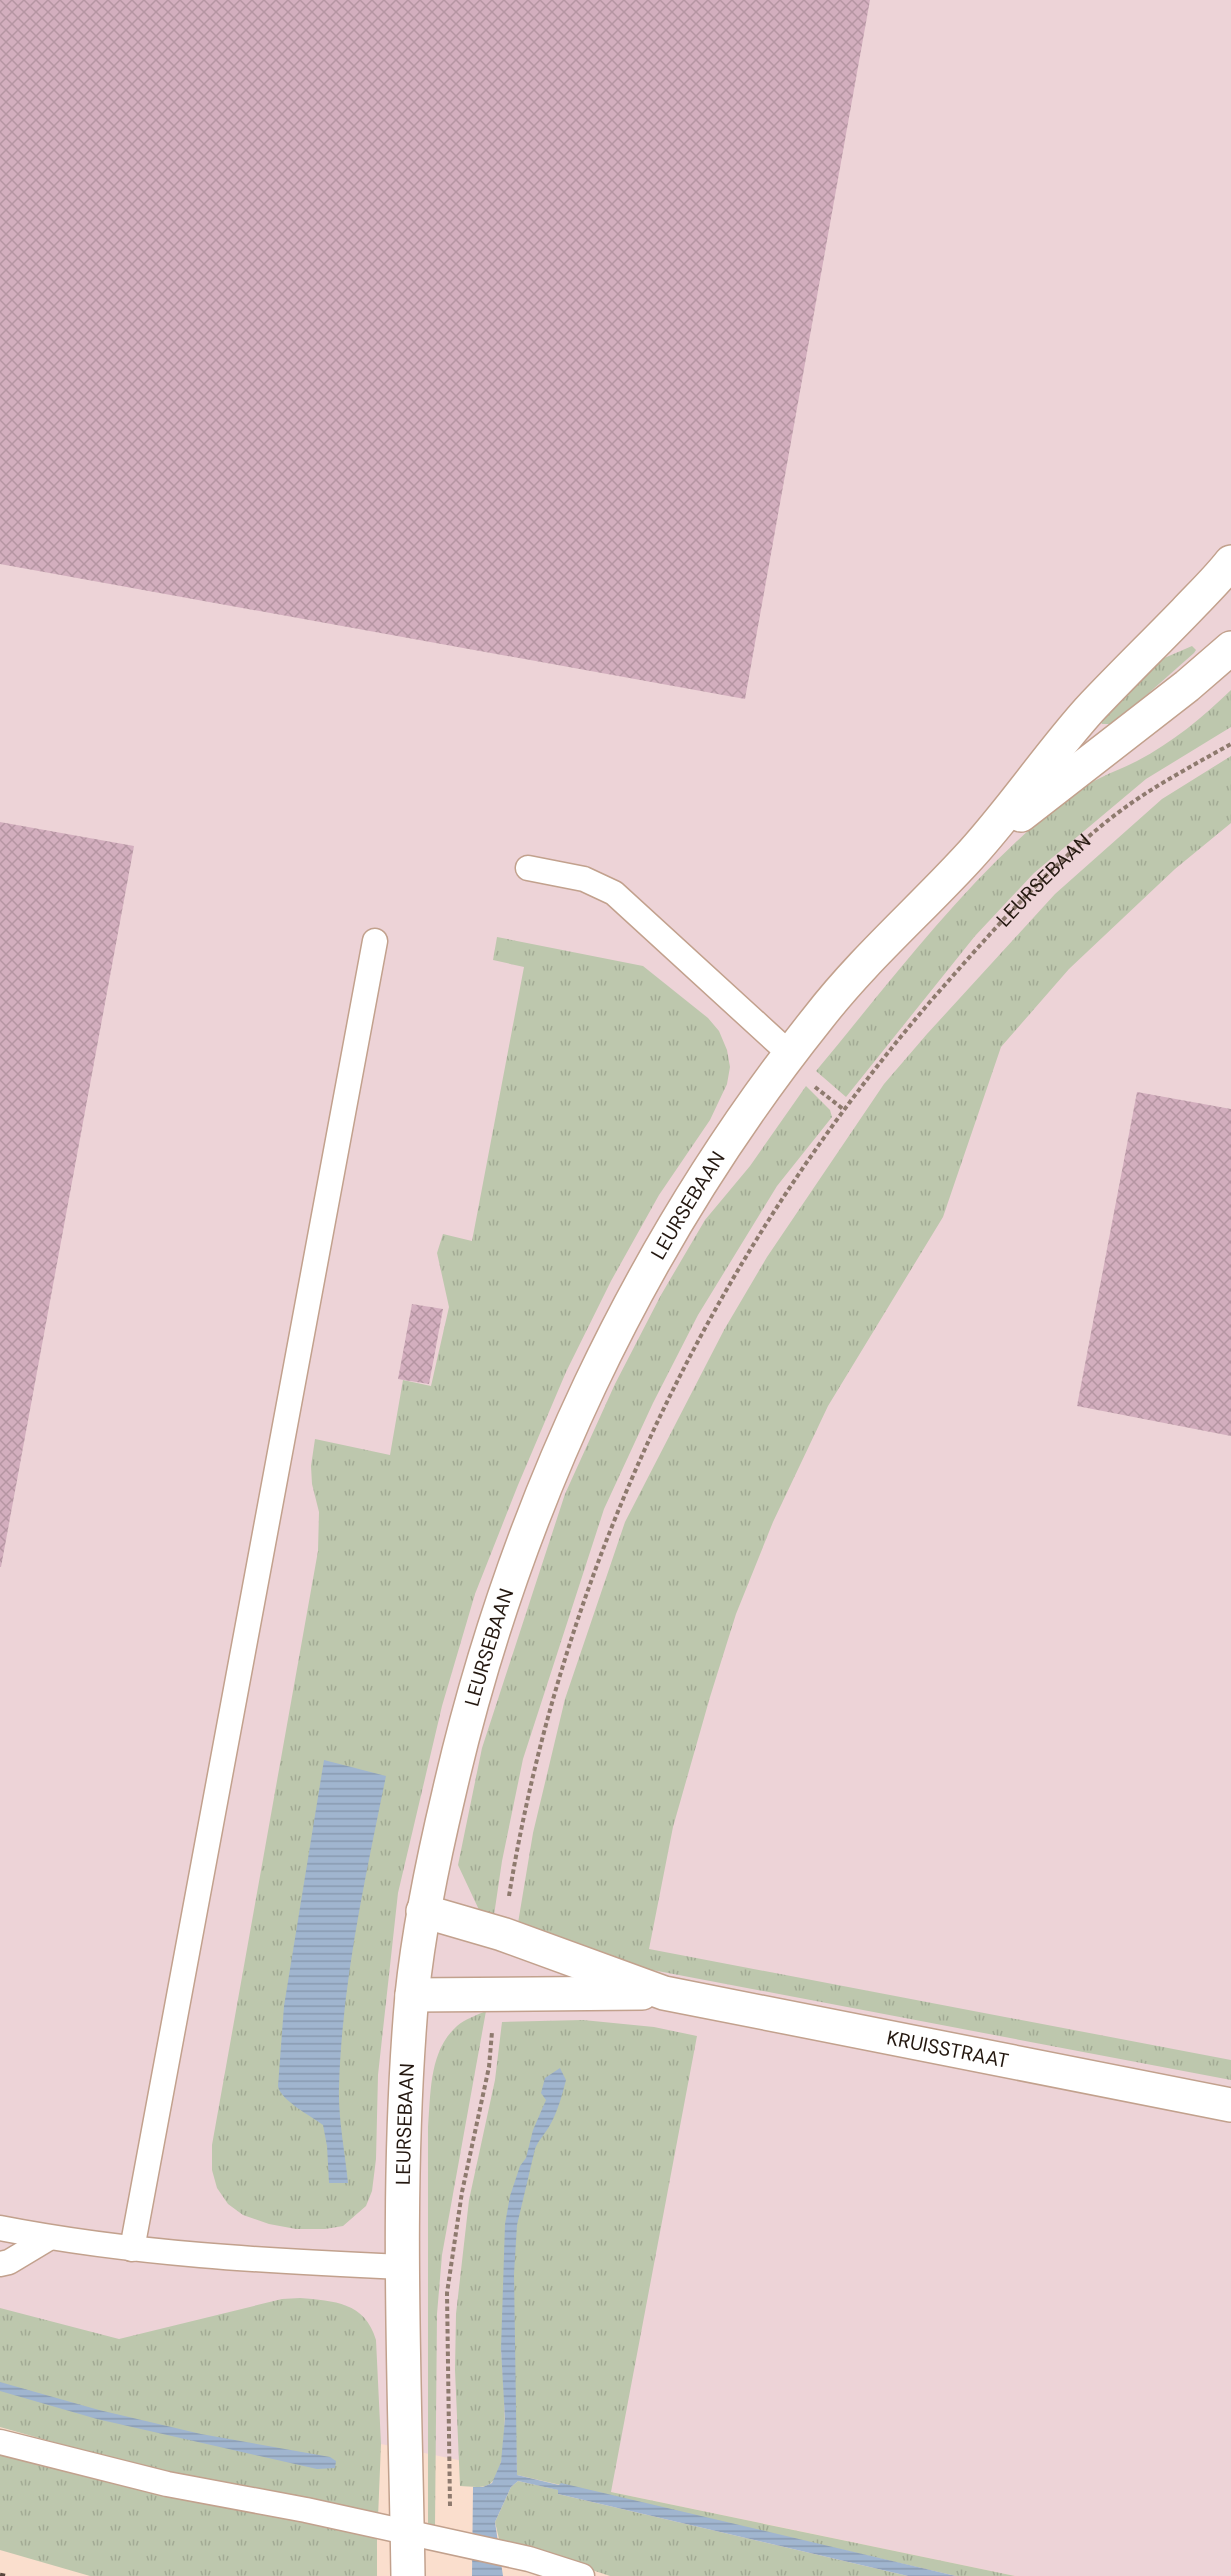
<svg xmlns="http://www.w3.org/2000/svg" width="1231" height="2576" font-family="'DM Sans',sans-serif">
	<defs>
		<pattern id="grass-tufts" width="24" height="20" patternUnits="userSpaceOnUse" patternTransform="scale(1.5)"><rect width="24" height="20" fill="#bdc7ad"/><path d="M3 7l-1-3M5 7V3M7 7l1-3M15 17l-1-3M17 17v-4M19 17l1-3" fill="none" stroke="#a2aa94"/></pattern>
		<pattern id="water-rules" width="6" height="5" patternUnits="userSpaceOnUse" patternTransform="scale(1.5)"><rect width="6" height="5" fill="#a0b5cf"/><path d="M0 2.5h6" fill="none" stroke="#8a9bb1"/></pattern>
		<pattern id="building-cross-hatch" width="8" height="8" patternUnits="userSpaceOnUse" patternTransform="scale(1.5)"><rect width="8" height="8" fill="#d3aebe"/><path d="M0 0l8 8M0 8l8-8" fill="none" stroke="#b595a2"/></pattern>
	</defs>
	<rect width="100%" height="100%" fill="#fadecd"/>
	<polygon fill="#edd3d7" points="0,0 1231,0 1231,2576 1015,2576 381,2444 0,2337"/>
	<g fill="url(#grass-tufts)">
		<polygon points="1192,646 1196,650 1194,653 1133,707 1110,724 1102,724 1100,720 1155,662"/>
		<path d="M1231,690V727L1146,779L1034,873L975,936L846,1097L816,1071C895,976 971,873 1068,797C1088,781 1115,772 1137,761C1173,742 1202,718 1231,690Z"/>
		<polygon points="1231,756 1231,823 1175,869 1069,969 1001,1047 943,1217 828,1406 773,1522 736,1614 710,1697 673,1827 649,1949 1231,2060 1231,2080 647,1969 603,1957 518,1923 533,1833 565,1699 625,1522 724,1330 767,1257 884,1084 927,1034 1055,894 1162,799"/>
		<polygon points="497,937 643,966 708,1018 719,1031 727,1050 730,1067 727,1084 710,1120 659,1195 611,1281 566,1372 518,1485 475,1594 442,1706 398,1893 378,2075 376,2159 372,2191 366,2206 343,2226 325,2229 296,2229 269,2224 243,2215 228,2204 217,2188 212,2170 212,2145 318,1551 319,1512 312,1484 311,1466 315,1439 390,1455 403,1380 431,1386 449,1307 437,1253 443,1234 472,1241 524,967 493,960"/>
		<polygon points="806,1086 830,1110 832,1117 777,1186 698,1315 653,1403 604,1509 523,1759 502,1861 493,1922 480,1912 458,1865 482,1748 565,1494 615,1384 661,1295 705,1220 750,1166"/>
		<path d="M486,2011L442,2255L437,2314L435,2526L428,2523V2127C431,2092 429,2051 457,2026C465,2019 477,2015 486,2011Z"/>
		<path d="M583,2020L654,2027L697,2036L611,2492L1015,2576H956L517,2475L513,2348L501,2349C503,2377 512,2462 492,2482C485,2490 470,2486 460,2486L455,2370L456,2314L469,2200L495,2080L502,2022Z"/>
		<path d="M300,2298C334,2301 365,2302 376,2340L381,2444L378,2518L120,2461L0,2427V2308L119,2339L282,2299Z"/>
		<polygon points="0,2451 377,2536 377,2576 90,2576 0,2550"/>
		<polygon points="518,2481 559,2490 558,2494 908,2576 610,2576 499,2539 495,2522 511,2487"/>
	</g>
	<g fill="url(#water-rules)">
		<path d="M324,1760L386,1776C365,1879 342,1982 339,2087C338,2118 345,2152 348,2183H329L327,2146L323,2125C311,2116 280,2100 278,2086L284,2006Z"/>
		<path d="M560,2068L566,2080C562,2095 558,2111 550,2125C545,2134 539,2139 535,2149L517,2225L514,2274L517,2475L559,2485L561,2483L956,2576H908L558,2494V2490L518,2481L511,2487L495,2522L503,2576H472L473,2487H483L492,2483L501,2462L505,2419L501,2349L505,2224L510,2196L520,2166L526,2158L533,2130L546,2100L541,2093L545,2078Z"/>
		<polygon points="0,2382 99,2410 201,2434 330,2457 336,2461 335,2468 317,2469 97,2419 0,2391"/>
	</g>
	<g fill="url(#building-cross-hatch)">
		<polygon points="0,0 870,0 745,699 0,564"/>
		<polygon points="0,822 134,846 1,1567 0,1567"/>
		<polygon points="1137,1092 1231,1109 1231,1436 1077,1406"/>
		<polygon points="412,1304 443,1309 429,1384 398,1379"/>
	</g>
	<g fill="none" stroke-linecap="round" stroke-linejoin="round">
		<g stroke="#c2a18d" stroke-width="27">
			<g id="service">
				<polyline points="528,868 584,879 614,893 790,1054"/>
				<path d="M0,2228C133,2254 267,2261 402,2267"/>
				<polyline points="132,2249 375,941"/>
				<polyline points="0,2264 9,2262 49,2238"/>
				<polyline points="0,2442 167,2484 306,2510 529,2559 582,2576"/>
			</g>
		</g>
		<g stroke="#c2a18d" stroke-width="36">
			<g id="minor">
				<path id="s2" d="M423,1911L502,1934L664,1993L1231,2105"/>
				<polyline points="412,1995 642,1993"/>
			</g>
		</g>
		<g stroke="#c2a18d" stroke-width="36">
			<g id="tertiary">
				<polyline points="1021,815 1187,686 1231,648"/>
				<path id="s3" d="M408,2576C405,2382 395,2188 412,1995C419,1927 433,1860 449,1793C513,1513 638,1243 818,1018C862,961 917,913 966,860C1010,813 1046,758 1089,710C1120,677 1153,645 1185,612C1200,596 1217,580 1231,562"/>
			</g>
		</g>
		<g stroke="#8e7a6e" stroke-width="4" stroke-dasharray="4.5 3" stroke-linecap="butt">
			<polyline points="815,1087 843,1109"/>
			<path id="s1" d="M509,1896C563,1566 712,1257 929,1003C986,938 1043,872 1111,818C1148,789 1190,767 1231,744"/>
			<polyline points="450,2506 447,2293 462,2192 489,2067 492,2032"/>
		</g>
		<use href="#service" stroke="#fff" stroke-width="24"/>
		<use href="#minor" stroke="#fff" stroke-width="33"/>
		<use href="#tertiary" stroke="#fff" stroke-width="33"/>
		<polyline stroke="#56463c" stroke-width="4.5" stroke-dasharray="10 10" stroke-linecap="butt" points="0,2575 5,2576"/>
	</g>
	<g text-anchor="middle" dominant-baseline="central" stroke-width="4.5" stroke-linejoin="round" paint-order="stroke">
		<g font-size="20" fill="#23170f" stroke="#fdeee6">
			<text stroke="none"><textPath href="#s1" startOffset="1167">LEURSEBAAN</textPath></text>
			<text stroke="none"><textPath href="#s3" startOffset="1424">LEURSEBAAN</textPath></text>
			<text stroke="none"><textPath href="#s3" startOffset="938">LEURSEBAAN</textPath></text>
			<text stroke="none"><textPath href="#s2" startOffset="544">KRUISSTRAAT</textPath></text>
			<text stroke="none"><textPath href="#s3" startOffset="452">LEURSEBAAN</textPath></text>
		</g>
	</g>
</svg>
